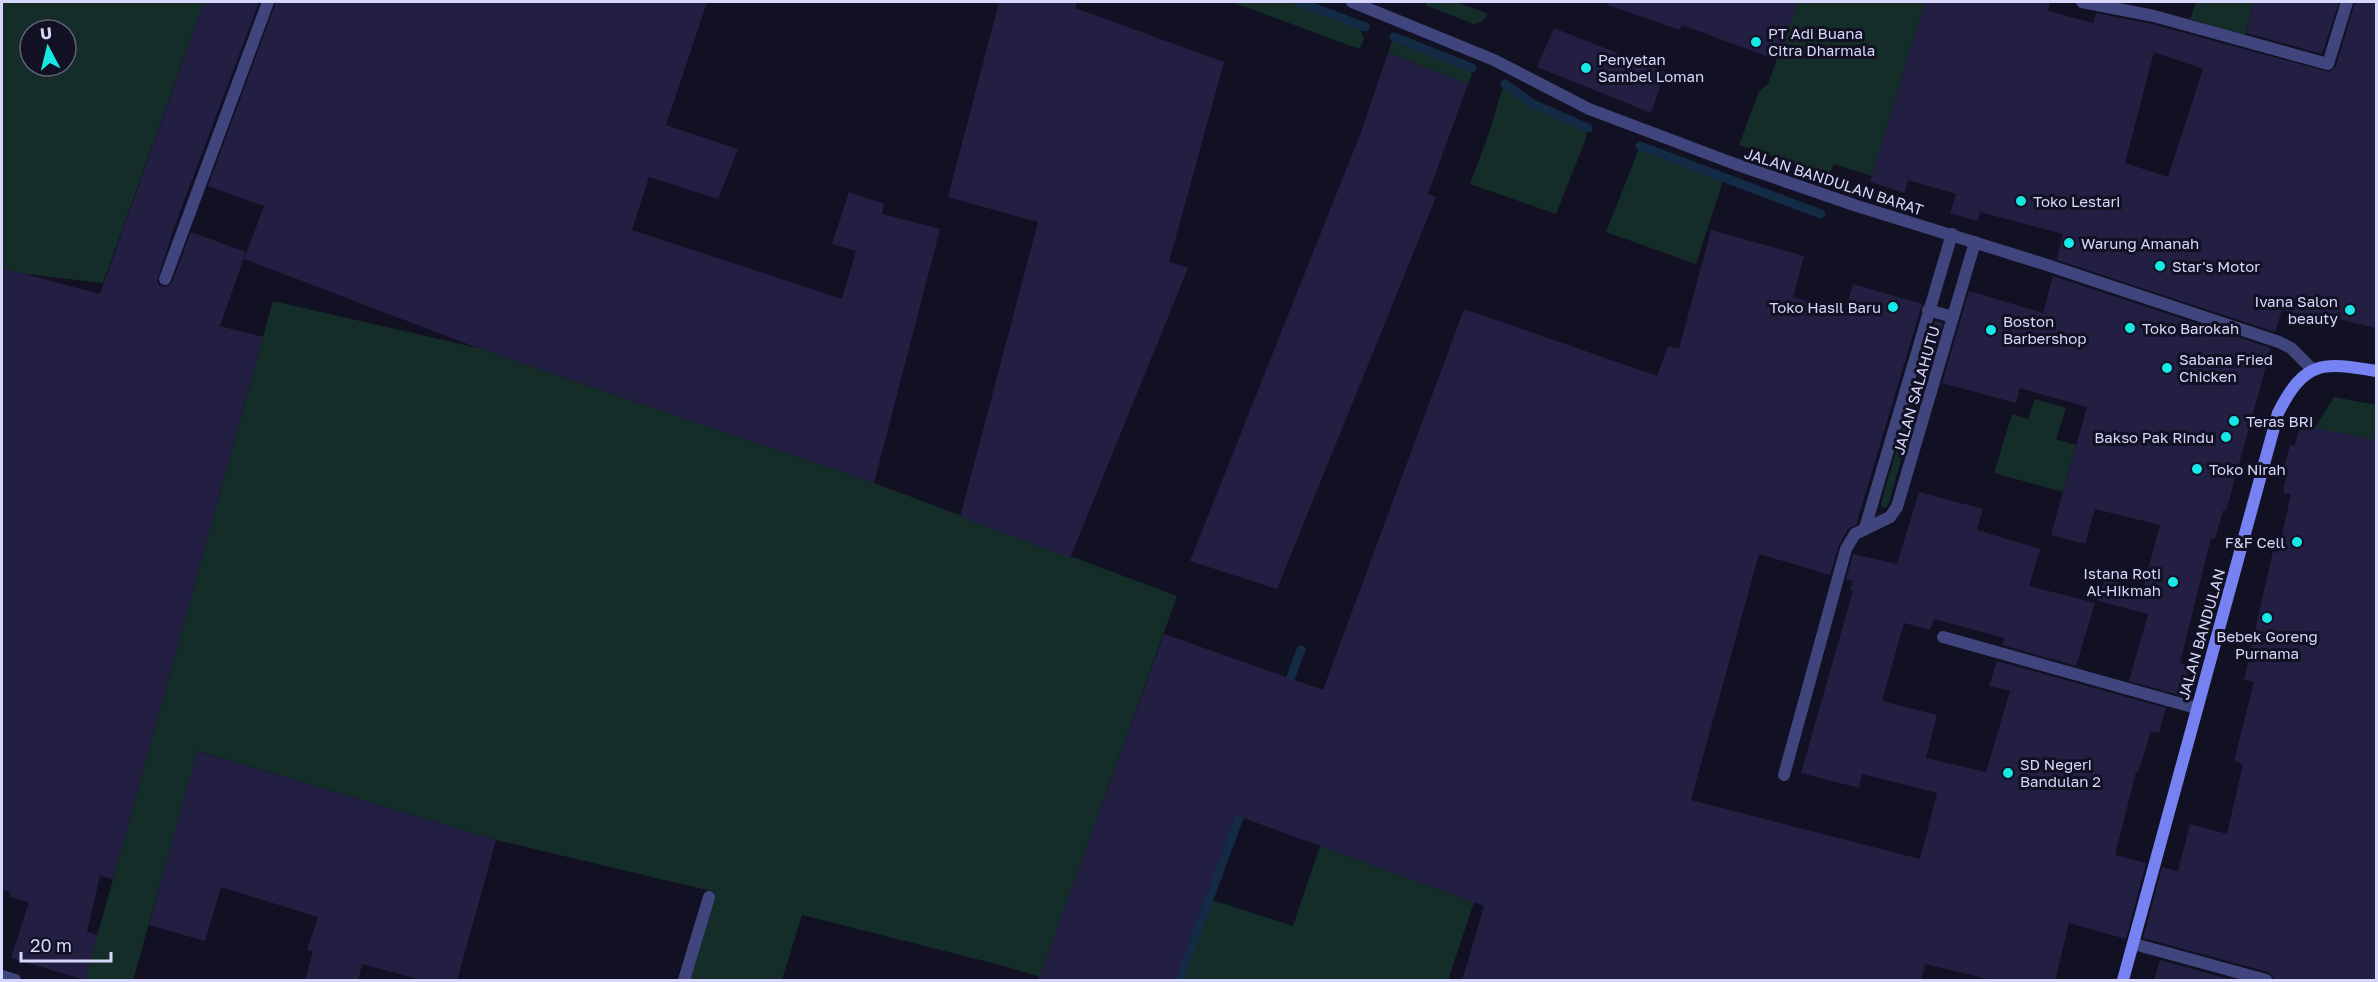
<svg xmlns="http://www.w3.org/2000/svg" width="2378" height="982" font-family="'Golos Text',sans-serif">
	<rect width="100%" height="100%" fill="#121123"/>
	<g fill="#142d29" fill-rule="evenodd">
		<path d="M2,2H204L103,283L18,273L2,268ZM30,30H66V66H30Z"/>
		<polygon points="1232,2 1290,2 1360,28 1364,39 1359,49"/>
		<polygon points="1425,2 1457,2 1488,14 1481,22 1474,24 1427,6"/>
		<polygon points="1798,2 1925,2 1872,176 1834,164 1829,176 1739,145 1759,91 1768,84"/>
		<polygon points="2196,2 2254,2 2245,36 2190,19"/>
		<polygon points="1392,41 1469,70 1472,75 1468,84 1388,53"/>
		<polygon points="1503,87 1532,106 1585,129 1587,136 1556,214 1470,184 1489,133"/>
		<polygon points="1639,149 1723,181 1696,264 1606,232"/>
		<polygon points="273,301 478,348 874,483 1177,596 1040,977 1004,966 802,915 782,980 689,980 715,892 496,840 198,751 133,980 85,980"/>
		<polygon points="2334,397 2376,405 2376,440 2314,429"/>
		<polygon points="2035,399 2066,408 2056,439 2076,445 2063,492 1994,473 2012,414 2028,419"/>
		<polygon points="1913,400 1917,404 1888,505 1885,508 1882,507 1881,503 1910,403"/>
		<polygon points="1320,846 1474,902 1448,980 1175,980 1206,898 1293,926"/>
	</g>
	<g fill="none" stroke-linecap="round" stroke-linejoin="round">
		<g stroke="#132b45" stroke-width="9">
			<polyline points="1299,2 1365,27"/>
			<polyline points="1394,37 1472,68"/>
			<polyline points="1505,84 1533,104 1588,128"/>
			<polyline points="1640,146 1821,214"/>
			<polyline points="1286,690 1301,650"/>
			<polyline points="1179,980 1243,807"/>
		</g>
	</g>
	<g fill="#221f42" fill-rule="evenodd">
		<polygon points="204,2 259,2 175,225 157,281 159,285 166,287 172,282 191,232 246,252 220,326 263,337 113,879 100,876 87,932 98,935 85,980 11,958 29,902 9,897 10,892 2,890 2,268 100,294"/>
		<polygon points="276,2 707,2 666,125 738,149 718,199 649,177 632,230 842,299 856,251 832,244 849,192 884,204 882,214 940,229 874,483 478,348 244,259 264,206 208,186"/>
		<polygon points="999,2 1077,2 1075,8 1224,62 1169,262 1188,268 1070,558 960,517 1038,222 948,197"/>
		<polygon points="1608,2 1798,2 1777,60 1682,25 1680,30 1608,5"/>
		<path d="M1925,2H2050L2048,11L2093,23L2096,13L2152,24L2329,72L2336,66L2355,2H2376V328L2321,315L2320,320L2282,310L2275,332L2057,260L2063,234L1980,212L1978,221L1950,213L1956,194L1908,180L1905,193L1870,182ZM2154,52L2203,69L2168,177L2125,163Z"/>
		<polygon points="2254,2 2339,2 2322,54 2246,33"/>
		<polygon points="1554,28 1665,72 1651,113 1537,67"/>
		<polygon points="1388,53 1468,84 1428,194 1436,197 1277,589 1190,561 1360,135"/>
		<polygon points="1711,230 1804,256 1793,297 1845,313 1853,284 1922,304 1856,525 1848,529 1839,545 1830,575 1759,554 1691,800 1920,859 1937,793 1862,774 1859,788 1801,773 1853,591 1850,591 1853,581 1846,579 1853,554 1897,564 1919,492 1983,509 1977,530 2040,549 2029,586 2095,603 2076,666 2002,645 2004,638 1934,619 1930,630 1904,623 1882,701 1937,715 1926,758 1986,772 2010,691 1989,686 1997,661 2166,708 2159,733 2151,731 2138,773 2136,772 2115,855 2146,863 2126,939 2069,923 2055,981 1997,981 1925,964 1921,981 1462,981 1484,906 1235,815 1175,981 1038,981 1164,634 1323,690 1464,309 1657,376 1668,346 1679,349"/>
		<polygon points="2053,276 2271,348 2226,511 2223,510 2215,539 2211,538 2180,663 2190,666 2182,696 2129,681 2148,614 2098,601 2105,579 2143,589 2160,525 2095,509 2085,544 2051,535 2087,407 2020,388 2016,403 1942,383 1969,291 2043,313"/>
		<polygon points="1935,321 1943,323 1926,380 1918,377"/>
		<polygon points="2300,425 2376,440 2376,981 2274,981 2272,975 2268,972 2143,938 2162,867 2178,871 2190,824 2227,834 2243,764 2234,761 2254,682 2244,680 2273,551 2278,553 2291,494 2283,493 2287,472 2283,472 2290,445 2295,445"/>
		<polygon points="197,751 496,840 457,981 426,981 362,964 358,981 305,981 313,951 307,950 318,917 221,887 205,941 149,925"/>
		<polygon points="2160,960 2236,981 2154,981"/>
	</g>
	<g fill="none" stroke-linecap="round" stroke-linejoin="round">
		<g stroke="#40457e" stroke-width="12">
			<polyline points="2082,2 2154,16 2328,64 2347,2"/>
			<polyline points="165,279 268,2"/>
			<polyline points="1928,310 1953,317"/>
			<polyline points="1865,528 1952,234"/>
			<polyline points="1943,637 2196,708"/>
			<polyline points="1784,775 1846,549 1855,534 1890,517 1897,507 1975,242"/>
			<polyline points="2134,944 2266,980"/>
			<polyline points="2,976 15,980"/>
			<polyline points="684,980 709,897"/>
		</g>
		<polyline stroke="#40457e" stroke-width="12" points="1352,2 1494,60 1589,109 1735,164 1857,206 2044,264 2279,342 2291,348 2312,369"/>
		<path stroke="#7782f2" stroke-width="12" d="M2123,980L2278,413C2305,360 2322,362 2376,371"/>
	</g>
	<g fill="#17e7e5" stroke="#121123" stroke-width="2">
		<circle cx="1756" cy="42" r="6"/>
		<circle cx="1586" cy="68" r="6"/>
		<circle cx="2021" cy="201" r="6"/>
		<circle cx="2069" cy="243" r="6"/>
		<circle cx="2160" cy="266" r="6"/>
		<circle cx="1893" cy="307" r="6"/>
		<circle cx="2350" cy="310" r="6"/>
		<circle cx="2130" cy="328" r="6"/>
		<circle cx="1991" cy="330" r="6"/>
		<circle cx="2167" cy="368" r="6"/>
		<circle cx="2234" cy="421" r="6"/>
		<circle cx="2226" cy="437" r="6"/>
		<circle cx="2197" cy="469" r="6"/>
		<circle cx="2297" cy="542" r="6"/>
		<circle cx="2173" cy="582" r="6"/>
		<circle cx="2267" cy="618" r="6"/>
		<circle cx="2008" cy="773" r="6"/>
	</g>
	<g text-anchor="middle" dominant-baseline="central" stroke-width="6" stroke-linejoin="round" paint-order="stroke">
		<g font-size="15" fill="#d7d7fb" stroke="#121123" text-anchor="start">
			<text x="1768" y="33">PT Adi Buana<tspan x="1768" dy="17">Citra Dharmala</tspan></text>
			<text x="1598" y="59">Penyetan<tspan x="1598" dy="17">Sambel Loman</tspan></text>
			<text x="2033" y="201">Toko Lestari</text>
			<text x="2081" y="243">Warung Amanah</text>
			<text x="2172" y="266">Star's Motor</text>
			<text x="2338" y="301" text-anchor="end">Ivana Salon<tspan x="2338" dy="17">beauty</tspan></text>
			<text x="1881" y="307" text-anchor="end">Toko Hasil Baru</text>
			<text x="2003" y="321">Boston<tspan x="2003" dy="17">Barbershop</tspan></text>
			<text x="2142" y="328">Toko Barokah</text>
			<text x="2179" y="359">Sabana Fried<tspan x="2179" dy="17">Chicken</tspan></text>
			<text x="2246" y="421">Teras BRI</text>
			<text x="2214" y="437" text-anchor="end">Bakso Pak Rindu</text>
			<text x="2209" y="469">Toko Nirah</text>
			<text x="2285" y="542" text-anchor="end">F&amp;F Cell</text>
			<text x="2161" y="573" text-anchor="end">Istana Roti<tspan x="2161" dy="17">Al-Hikmah</tspan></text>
			<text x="2267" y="636" text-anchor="middle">Bebek Goreng<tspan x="2267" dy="17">Purnama</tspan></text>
			<text x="2020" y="764">SD Negeri<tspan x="2020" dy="17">Bandulan 2</tspan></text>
		</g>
		<g font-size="15" fill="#d7d7fb" stroke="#121123">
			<text transform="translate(1834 181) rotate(18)">JALAN BANDULAN BARAT</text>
			<text transform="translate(1916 390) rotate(-74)">JALAN SALAHUTU</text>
			<text transform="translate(2201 634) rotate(-74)">JALAN BANDULAN</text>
		</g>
	</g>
	<rect width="2378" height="982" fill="none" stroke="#d7d7fb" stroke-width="6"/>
	<g transform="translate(48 48) rotate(353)"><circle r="28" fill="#121123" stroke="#616079" stroke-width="1.5"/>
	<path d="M0-4.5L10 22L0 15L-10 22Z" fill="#17e7e5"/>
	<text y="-9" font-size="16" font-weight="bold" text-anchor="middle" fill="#d7d7fb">U</text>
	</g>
	<path d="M21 952v9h90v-9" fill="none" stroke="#d7d7fb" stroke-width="3"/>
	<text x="30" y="952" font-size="18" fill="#d7d7fb" stroke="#121123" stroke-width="4.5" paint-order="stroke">20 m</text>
</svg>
